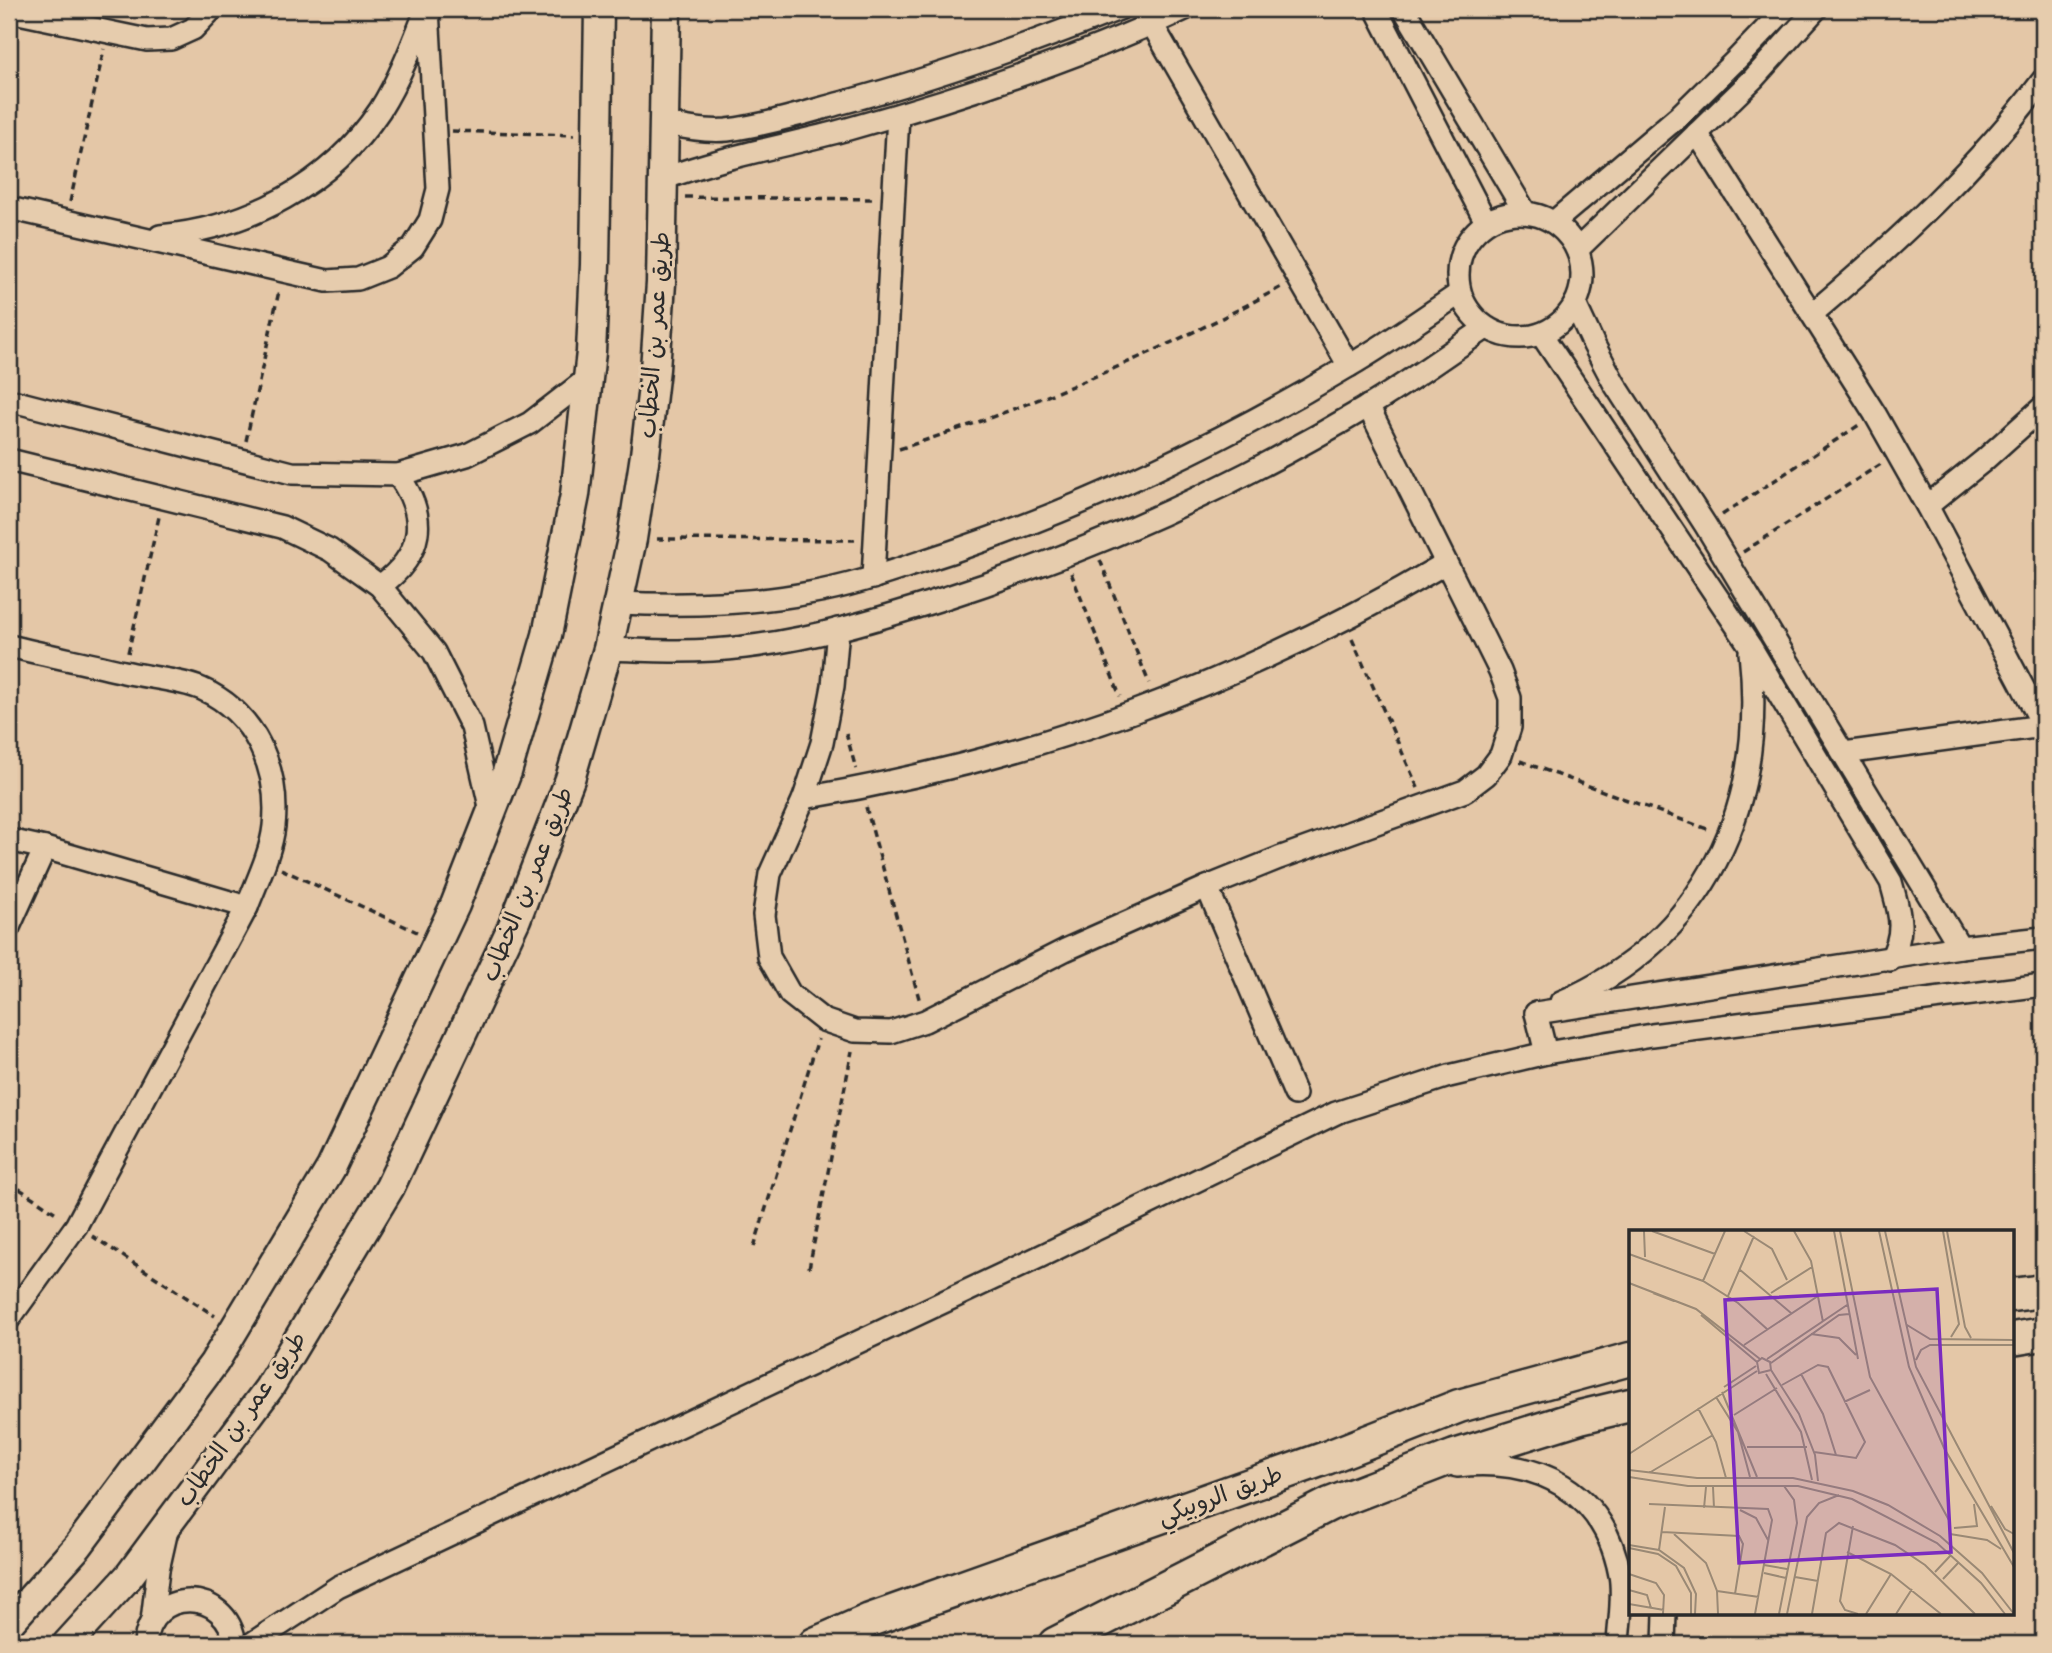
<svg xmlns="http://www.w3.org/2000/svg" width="2052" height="1653" font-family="'Comic Neue','Playpen Sans Arabic',sans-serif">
	<rect width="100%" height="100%" fill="#e4c7a7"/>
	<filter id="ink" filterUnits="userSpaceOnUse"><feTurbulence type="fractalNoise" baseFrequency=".0143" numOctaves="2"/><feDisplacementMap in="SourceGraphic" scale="14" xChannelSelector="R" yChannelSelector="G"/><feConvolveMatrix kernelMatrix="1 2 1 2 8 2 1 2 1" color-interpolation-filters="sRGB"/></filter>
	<g filter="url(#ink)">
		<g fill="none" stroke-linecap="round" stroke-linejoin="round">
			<g stroke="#2b2b2b" stroke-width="26">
				<g id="street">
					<polyline points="1376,9 1486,222"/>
					<polyline points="1404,9 1525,212"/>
					<polyline points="9,11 147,40 171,39 193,29 212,9"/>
					<polyline points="1152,24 1349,366"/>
					<path d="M664,123C685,128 706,132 727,130C766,125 804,113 841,103C936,78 1028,45 1119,9"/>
					<polyline points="1697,133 1875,414 1927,506 2043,725"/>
					<path d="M663,179C724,156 786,146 848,129C963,97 1077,59 1185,9"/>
					<polyline points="9,208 327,281 358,279 388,267 413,247 430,220 438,189 428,9"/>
					<circle cx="1520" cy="275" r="62"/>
					<polyline points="1554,222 1680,115 1736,60 1785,9"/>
					<path d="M160,236C248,228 330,185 380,110C399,80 412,46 425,13"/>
					<polyline points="1578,249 1753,79 1816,9"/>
					<polyline points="1575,304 1594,345 1614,383 1706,526 1960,947"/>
					<path d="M1813,313C1897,242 1977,168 2043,80"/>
					<path d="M1541,334L1750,646L1891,882C1899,912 1907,930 1890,960"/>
					<polyline points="9,400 292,473 398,475 467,455 530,423 587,379"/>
					<polyline points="9,460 282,527 330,550 380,586 434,652 472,727 491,811"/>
					<polyline points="1927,506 1983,461 2043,407"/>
					<polyline points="873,578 898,115"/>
					<path d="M380,586C423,555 429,518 398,475"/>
					<path d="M619,603C683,606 745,605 809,593C858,585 904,567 951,552C1087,506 1227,440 1349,366C1387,344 1423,318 1460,293"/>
					<polyline points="838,629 833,686 822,743 804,798 770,874 764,915 769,957 790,994 823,1020 855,1031 891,1032 925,1021 1065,950 1207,887 1279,858 1465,791 1486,775 1501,755 1510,727 1510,698 1500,671 1368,406"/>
					<path d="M9,646C47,655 85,663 124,672C146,677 182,680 202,689C255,713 280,770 274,826C271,853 257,881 247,907L76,1226L9,1319"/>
					<path d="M608,649C654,651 699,653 745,647C814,639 879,619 945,598C1092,551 1235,486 1367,407C1408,383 1447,354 1486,328"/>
					<polyline points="1844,753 2043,726"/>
					<path d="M804,798C1037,759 1242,683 1446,563"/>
					<polyline points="9,840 45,848 247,907"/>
					<polyline points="1207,887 1295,1094"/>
					<polyline points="9,927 45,848"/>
					<path d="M1561,1002C1706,939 1767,806 1750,652"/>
					<polyline points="1536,1013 1960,947 2043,938"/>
					<polyline points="1536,1013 1546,1053"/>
					<path d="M1457,1466C1537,1457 1604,1490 1620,1575C1624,1596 1619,1622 1618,1644"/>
					<polyline points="152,1621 158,1570 167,1530"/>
					<path d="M145,1644C149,1587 228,1586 235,1644"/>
					<polyline points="251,1644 338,1587 1039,1257 1336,1113 1449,1076 1546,1053 1652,1035 2043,985"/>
					<polyline points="1664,1644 1665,1613"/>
				</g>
			</g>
			<g stroke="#2b2b2b" stroke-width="33">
				<g id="secondary">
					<polyline points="9,1623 78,1546 214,1363 331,1168 455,905 507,772 547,635 575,495 591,352 595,265 599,9"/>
					<polyline points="67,1644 129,1576 269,1388 390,1187 516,919 570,779 608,649 632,539 645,455 655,369 661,283 666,9"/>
				</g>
			</g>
			<g stroke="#2b2b2b" stroke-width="37">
				<g id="primary">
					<polyline points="2012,1295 2043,1291"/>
					<polyline points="2012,1339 2043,1334"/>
					<polyline points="815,1644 870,1620 1326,1458 1459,1406 1630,1359"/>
					<polyline points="1055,1644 1330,1504 1455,1456 1580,1417 1630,1405"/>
				</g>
			</g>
			<g stroke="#2b2b2b" stroke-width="3.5" stroke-dasharray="7 5" stroke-linecap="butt">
				<polyline points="452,131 574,135"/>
				<polyline points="685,197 874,199"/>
				<polyline points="70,202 104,49"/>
				<polyline points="246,441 279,291"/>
				<path d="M899,449C1032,406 1158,354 1281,287"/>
				<polyline points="1722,515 1859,425"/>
				<polyline points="657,539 855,540"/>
				<polyline points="1743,552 1881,464"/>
				<polyline points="1100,560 1149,683"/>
				<polyline points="1071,573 1120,696"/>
				<polyline points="1352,639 1418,788"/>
				<polyline points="128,653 159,517"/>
				<polyline points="846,733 856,769"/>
				<polyline points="1520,761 1710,830"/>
				<polyline points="866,807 920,1002"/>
				<polyline points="281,869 417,932"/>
				<polyline points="9,1182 59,1215"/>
				<polyline points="92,1236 215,1316"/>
				<polyline points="754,1247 818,1039"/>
				<polyline points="809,1268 852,1051"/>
			</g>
			<use href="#street" stroke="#e6ccad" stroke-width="21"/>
			<use href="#secondary" stroke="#e6ccad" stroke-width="28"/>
			<use href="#primary" stroke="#e6ccad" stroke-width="32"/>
		</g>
	</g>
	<g text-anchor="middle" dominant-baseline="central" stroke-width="6" stroke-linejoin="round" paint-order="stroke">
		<g font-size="24" fill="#2b2b2b" stroke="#e6ccad">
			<text transform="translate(654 335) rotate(-86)">طريق عمر بن الخطاب</text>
			<text transform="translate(527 884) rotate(-68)">طريق عمر بن الخطاب</text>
			<text transform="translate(241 1419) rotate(-55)">طريق عمر بن الخطاب</text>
			<text transform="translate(1220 1495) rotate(-20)">طريق الروبيكي</text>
		</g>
	</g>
	<g transform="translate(1629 1230)">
		<rect width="385" height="385" fill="#e4c7a7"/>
		<path fill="none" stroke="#9a8975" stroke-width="2" d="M15,1L16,27M23,1L86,24M115,1L143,19L158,50M165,1L182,31L194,92M205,1L229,129M211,1L241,147L321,292M250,1L280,137L315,218L385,337M256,1L287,137L385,323M314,1L330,94L322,107M318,1L336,97L342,108M0,24L74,51L109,73L138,99M110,39L162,83M74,51L96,1M0,53L67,79L131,129M24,63L45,71M142,63L183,37M99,66L125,6M72,85L128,132M278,95L301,109L385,110M182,104L210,108L227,125M115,115L189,66M138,129L218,75M287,130L292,120L301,115H385M142,133L210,85L220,84M142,140L130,143L128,132L133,128L141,132L142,140L170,184L186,225L189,251M137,144L172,202L183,250M172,144L194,184L207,225M153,155L189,135L199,137L236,212L227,228L185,222M95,157L127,136M93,162L128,247M87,167L109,202L121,247M215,172L241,160M69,178L87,212L97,248M105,185L148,158M118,217H178M0,224L128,141M0,240L68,248H164L224,261L259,275L311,306L353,343L385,384M20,243L84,205M0,247L59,256H169L223,269L308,313L352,353L376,384M84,257L85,278M20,274L139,279L143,290L126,384M362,276L376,299L385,304M75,278L77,257M111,280L127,288L139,310M224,296L211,371L216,380L229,384M325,298L348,296L345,274M33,302L110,306L114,314L106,364M45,304L77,333L88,361L89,384M321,304L358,310L372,319M0,315L30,320L55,338L67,364L66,384M0,318L29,324L47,336L62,363V384M30,320L36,277M218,322L262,344L312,384M135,335L158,339M306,342L322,325M135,343L157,348M0,344L27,353L35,365L34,384M166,347L189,351M314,349L330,332M0,360L18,365L22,378M88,361L130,367M0,374L35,380M150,384L168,293L165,270L155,256M158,384L178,287L190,273L210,265M183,384L197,303L210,293L266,315L296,335L346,384M237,384L262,344M267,384L283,359"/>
		<path fill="#7b2cbf" fill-opacity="0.15" stroke="#7b2cbf" stroke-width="3.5" d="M308,59L322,322L110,333L96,70Z"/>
		<rect width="385" height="385" fill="none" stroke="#2b2b2b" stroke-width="3.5"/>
	</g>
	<rect width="2052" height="1653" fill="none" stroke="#e6ccad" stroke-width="35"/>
	<rect x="18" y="18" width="2017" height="1618" fill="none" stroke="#2b2b2b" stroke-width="2.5" filter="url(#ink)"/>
</svg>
